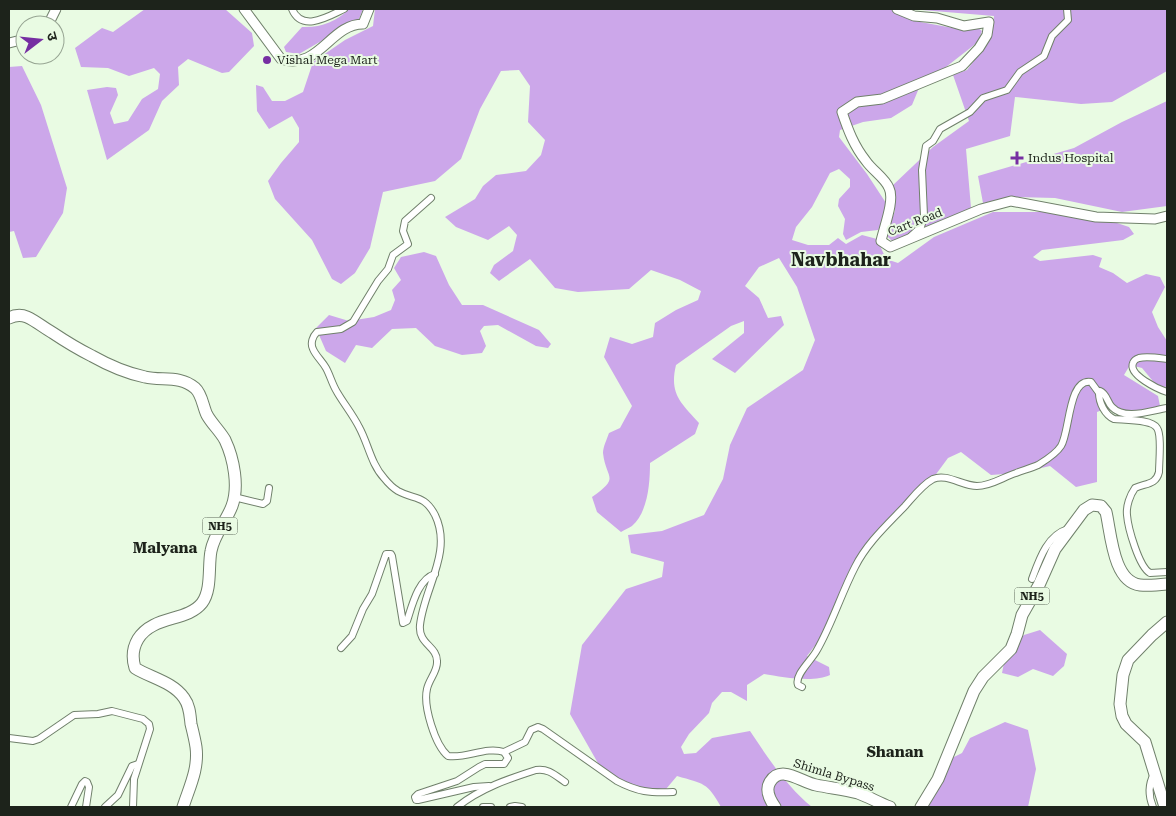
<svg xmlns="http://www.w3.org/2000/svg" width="1176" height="816" font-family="'Roboto Serif','Noto Sans Devanagari',serif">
	<rect width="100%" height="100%" fill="#e9fbe3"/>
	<g fill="#cca7ea">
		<polygon points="145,9 225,9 252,33 254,46 229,72 222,73 188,59 178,67 179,85 162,101 149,130 107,160 87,90 107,87 116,88 118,95 110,113 114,124 128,121 142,99 158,89 160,74 154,68 129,76 108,68 81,67 75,48 102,28 113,32"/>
		<path d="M349,9H363L359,19L299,54L286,52L284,47L302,27C320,28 336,22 349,9Z"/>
		<path d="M375,9H890L915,21L964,30L978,28L982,31L978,42L919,88L912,105L891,118L863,122L840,130L839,137L867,174L886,203L883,220L878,230L861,232L846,240L843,234L845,219L838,206L839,199L850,187V179L839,169L830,173L812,207L796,227L792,240L808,245H829L838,238L846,244L862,235L877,239L886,259L898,263L934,237L993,212H1044L1114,222L1129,227L1134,234L1123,240L1042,250L1033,257L1040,261L1093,255L1102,258L1099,267L1113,273L1127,283L1146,274L1160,277L1165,287L1152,312L1158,327L1167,341V387L1157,386L1142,368L1130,365L1124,375L1158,396L1160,406C1144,410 1125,414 1110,407L1097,412V482L1076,487L1050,466L1019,473L991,475L961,452L948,458L931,481L858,557L820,639L807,656L829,667L830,675C814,683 782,677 764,674L747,685V701L731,692H722L712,703L709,713L689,734L681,747L684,754L696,753L712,738L750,731C768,758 787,787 812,807H721C707,782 704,784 677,776L661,795L639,793L607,779L570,714L582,645L626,589L662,577L664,562L631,553L628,535L662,531L704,515L723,479L730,445L747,408L803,370L815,340L797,287L779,258L759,267L745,286L759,298L768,318L781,316L784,325L735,373L712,359L744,333V321L731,326L676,365C669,394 681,403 699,423L695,434L650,463C650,483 648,512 632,526C629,528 624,530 621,532L597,512L592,497C621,476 606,480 603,453C603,447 607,439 609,433L620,428L632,406L604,357L610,337L632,344L653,337L655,323L676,310L698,300L701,291L680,280L651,270L629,289L578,292L555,288L530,259L499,281L490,273L494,265L513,251L517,235L509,226L488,240L456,227L445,217L475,199L483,186L496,175L526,171L541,155L545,140L528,122L530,86L519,70L501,71L480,109L461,159L435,181L383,192L370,248L355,273L341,284L332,279L312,240L275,199L268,181L281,163L299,142V128L292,116L269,129L257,111L256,85L263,87L272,101H285L303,92L313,62L345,40L373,26Z"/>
		<polygon points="910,9 1167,9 1167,71 1112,102 1081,104 1015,97 1010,136 966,149 971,208 892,241 886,235 895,211 892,186 933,147 969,121 953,75 967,70 991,38 994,16"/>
		<polygon points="22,66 41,105 67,188 63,213 36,257 23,258 14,231 9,232 9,67"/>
		<polygon points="1167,101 1167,206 1122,212 1055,198 1011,197 983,203 978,176 1074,148 1122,122"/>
		<polygon points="424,252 436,256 449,285 462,305 483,305 539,330 551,344 548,348 536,346 498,325 484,326 480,331 486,346 482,353 462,355 435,346 416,328 392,329 372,348 356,345 345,363 326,351 316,328 329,315 349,321 374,317 391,310 395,300 392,290 401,280 394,268 401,257"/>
		<polygon points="1040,630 1067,654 1064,666 1053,676 1033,669 1018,677 1002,673 1005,658 1024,635"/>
		<polygon points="1005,722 1028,730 1036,769 1028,807 914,807 934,784 948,760 962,753 970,738"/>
	</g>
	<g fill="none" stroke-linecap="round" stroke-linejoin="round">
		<g stroke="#70806b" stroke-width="8">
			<g id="street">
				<path d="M292,9C302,33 329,16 344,9"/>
				<path d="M431,198L405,221L403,231L408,244L393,255L388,269L378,281L353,322L341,329L317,332C313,336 310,343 313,349C316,356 322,361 326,368C330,375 332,384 337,392C344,404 353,415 359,427C368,443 371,464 384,478C388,483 393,488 398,491C414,500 424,494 435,515C453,552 424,588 420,625C418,644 437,646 437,661C438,671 429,679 427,689C423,706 435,745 448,756C467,759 485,746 504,752L508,758L504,764H485L479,767L457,781L418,794L415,797L416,800H418L474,787L489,786"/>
				<polyline points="911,236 921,227 924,216 922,170 926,146 933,141 940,129 970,112 983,98 1007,90 1020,72 1044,56 1052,36 1068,20 1067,9"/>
				<path d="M1167,359C1159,358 1147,356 1139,358C1136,359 1134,360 1133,363C1128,375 1158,389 1167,392"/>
				<path d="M1167,408C1152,410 1125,421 1112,407C1107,402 1107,394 1100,391L1099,393C1099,403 1105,415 1114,419C1124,420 1152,419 1157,428C1162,435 1159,462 1159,472C1156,485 1146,483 1135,488C1130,495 1126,506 1127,515C1128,528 1139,567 1150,573L1167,572"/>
				<polyline points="234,497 263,504 267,501 269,488"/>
				<path d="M1032,579C1039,560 1047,535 1068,529"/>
				<path d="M341,648L352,636L363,609L372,594L386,554H391L392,556L403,623L407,621C412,606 418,579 435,574"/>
				<path d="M802,687L798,685C794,675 812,660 817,650C832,624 841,594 855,567C867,543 887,525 905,506C913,497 922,485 933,479C947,473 962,486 977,486C991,486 1003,477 1016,473C1024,470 1031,468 1038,465C1046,460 1056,454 1061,446C1070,432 1068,378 1091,382L1099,393"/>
				<polyline points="9,738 33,741 39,739 74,715 98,714 112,711 143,719 149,724 150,729 134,779 133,807"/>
				<path d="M504,752L525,742L531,730L538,727L543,729L617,781C638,792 650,793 673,792"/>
				<polyline points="71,807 82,784 85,781 87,782 89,787 86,807"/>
				<polyline points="105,807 118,795 132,766 138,764"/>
				<path d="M457,807C481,788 508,779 536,770C548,768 555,775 565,782"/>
				<polyline points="483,807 491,807"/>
				<polyline points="510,807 515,806 522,807"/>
				<path d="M1153,807C1148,795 1148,785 1154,774"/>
			</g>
		</g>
		<g stroke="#70806b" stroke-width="11">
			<g id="secondary">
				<path d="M244,9L281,59C319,71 330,24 363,24L369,9"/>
				<path d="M897,9L914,16L937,18L964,26L989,22L987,35L979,48L962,66L882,99L857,102L842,112C848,130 854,146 866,161C872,170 885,178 889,188C895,200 884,227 881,241L890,247L981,209L1011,201L1096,217L1155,219L1167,216"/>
				<polyline points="48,25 56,9"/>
				<polyline points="9,43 25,39"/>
			</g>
		</g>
		<g stroke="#70806b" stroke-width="13">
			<g id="highway">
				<path d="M9,318C15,315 20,314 27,317C36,321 44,328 53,333C65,341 78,349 92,356C108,365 126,373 145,377C162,381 180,375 195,388C202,394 203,407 207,415C212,424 220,431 225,440C234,459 239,487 232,506C226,522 214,534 211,551C208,566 212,590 202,603C187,622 153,615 138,639C132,649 132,658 135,668C151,678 173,682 184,698C190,706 190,716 191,724C193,732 195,740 196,747C199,769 189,788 183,807"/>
				<path d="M775,807C770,800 765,790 770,782C781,764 801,782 816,785C830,788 844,789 858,793C869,797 879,803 890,807"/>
				<path d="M921,807L938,779L974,691L983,677L1011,649L1017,634L1022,615L1039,585L1055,549L1084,510L1092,505L1101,506L1106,512C1111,533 1113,582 1140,585C1149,586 1158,585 1167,584"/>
				<polyline points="1165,807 1145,742 1126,724 1122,716 1120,704 1123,675 1128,660 1152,635 1167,622"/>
			</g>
		</g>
		<use href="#street" stroke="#fff" stroke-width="6"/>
		<use href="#secondary" stroke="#fff" stroke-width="9"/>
		<use href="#highway" stroke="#fff" stroke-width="11"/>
	</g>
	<g fill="#762ea2" stroke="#e9fbe3" stroke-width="2">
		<circle cx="267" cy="60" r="5"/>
		<path d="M1014.5 150.5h5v5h5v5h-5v5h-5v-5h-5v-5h5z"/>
	</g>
	<g text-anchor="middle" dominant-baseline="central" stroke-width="4" stroke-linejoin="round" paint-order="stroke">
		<g fill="#e9fbe3" stroke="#5a6457" stroke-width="1">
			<rect x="202.5" y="517.5" width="35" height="17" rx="4"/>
			<rect x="1014.5" y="587.5" width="35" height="17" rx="4"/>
		</g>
		<g font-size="11" font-weight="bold" fill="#1d231b">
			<text x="220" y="526">NH5</text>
			<text x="1032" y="596">NH5</text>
		</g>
		<g font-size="12" fill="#1d231b" stroke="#e9fbe3" text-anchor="start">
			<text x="277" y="60">Vishal Mega Mart</text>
			<text x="1028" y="158">Indus Hospital</text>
		</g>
		<g font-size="12" fill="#1d231b" stroke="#e9fbe3">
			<text transform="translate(915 222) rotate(-21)">Cart Road</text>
			<text transform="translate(834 775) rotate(17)">Shimla Bypass</text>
		</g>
		<g font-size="15" font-weight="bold" fill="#1d231b" stroke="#e9fbe3">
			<text x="165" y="548">Malyana</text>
			<text x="895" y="752">Shanan</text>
		</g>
		<g font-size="18" font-weight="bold" fill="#1d231b" stroke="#e9fbe3">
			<text x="841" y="259">Navbhahar</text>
		</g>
	</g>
	<rect width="1176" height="816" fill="none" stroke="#1d231b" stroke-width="20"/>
	<g transform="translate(40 40) rotate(74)"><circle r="24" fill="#e9fbe3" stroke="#97a593"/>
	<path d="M0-4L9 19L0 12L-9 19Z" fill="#762ea2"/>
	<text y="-8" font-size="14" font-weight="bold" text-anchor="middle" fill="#1d231b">उ</text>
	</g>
</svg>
